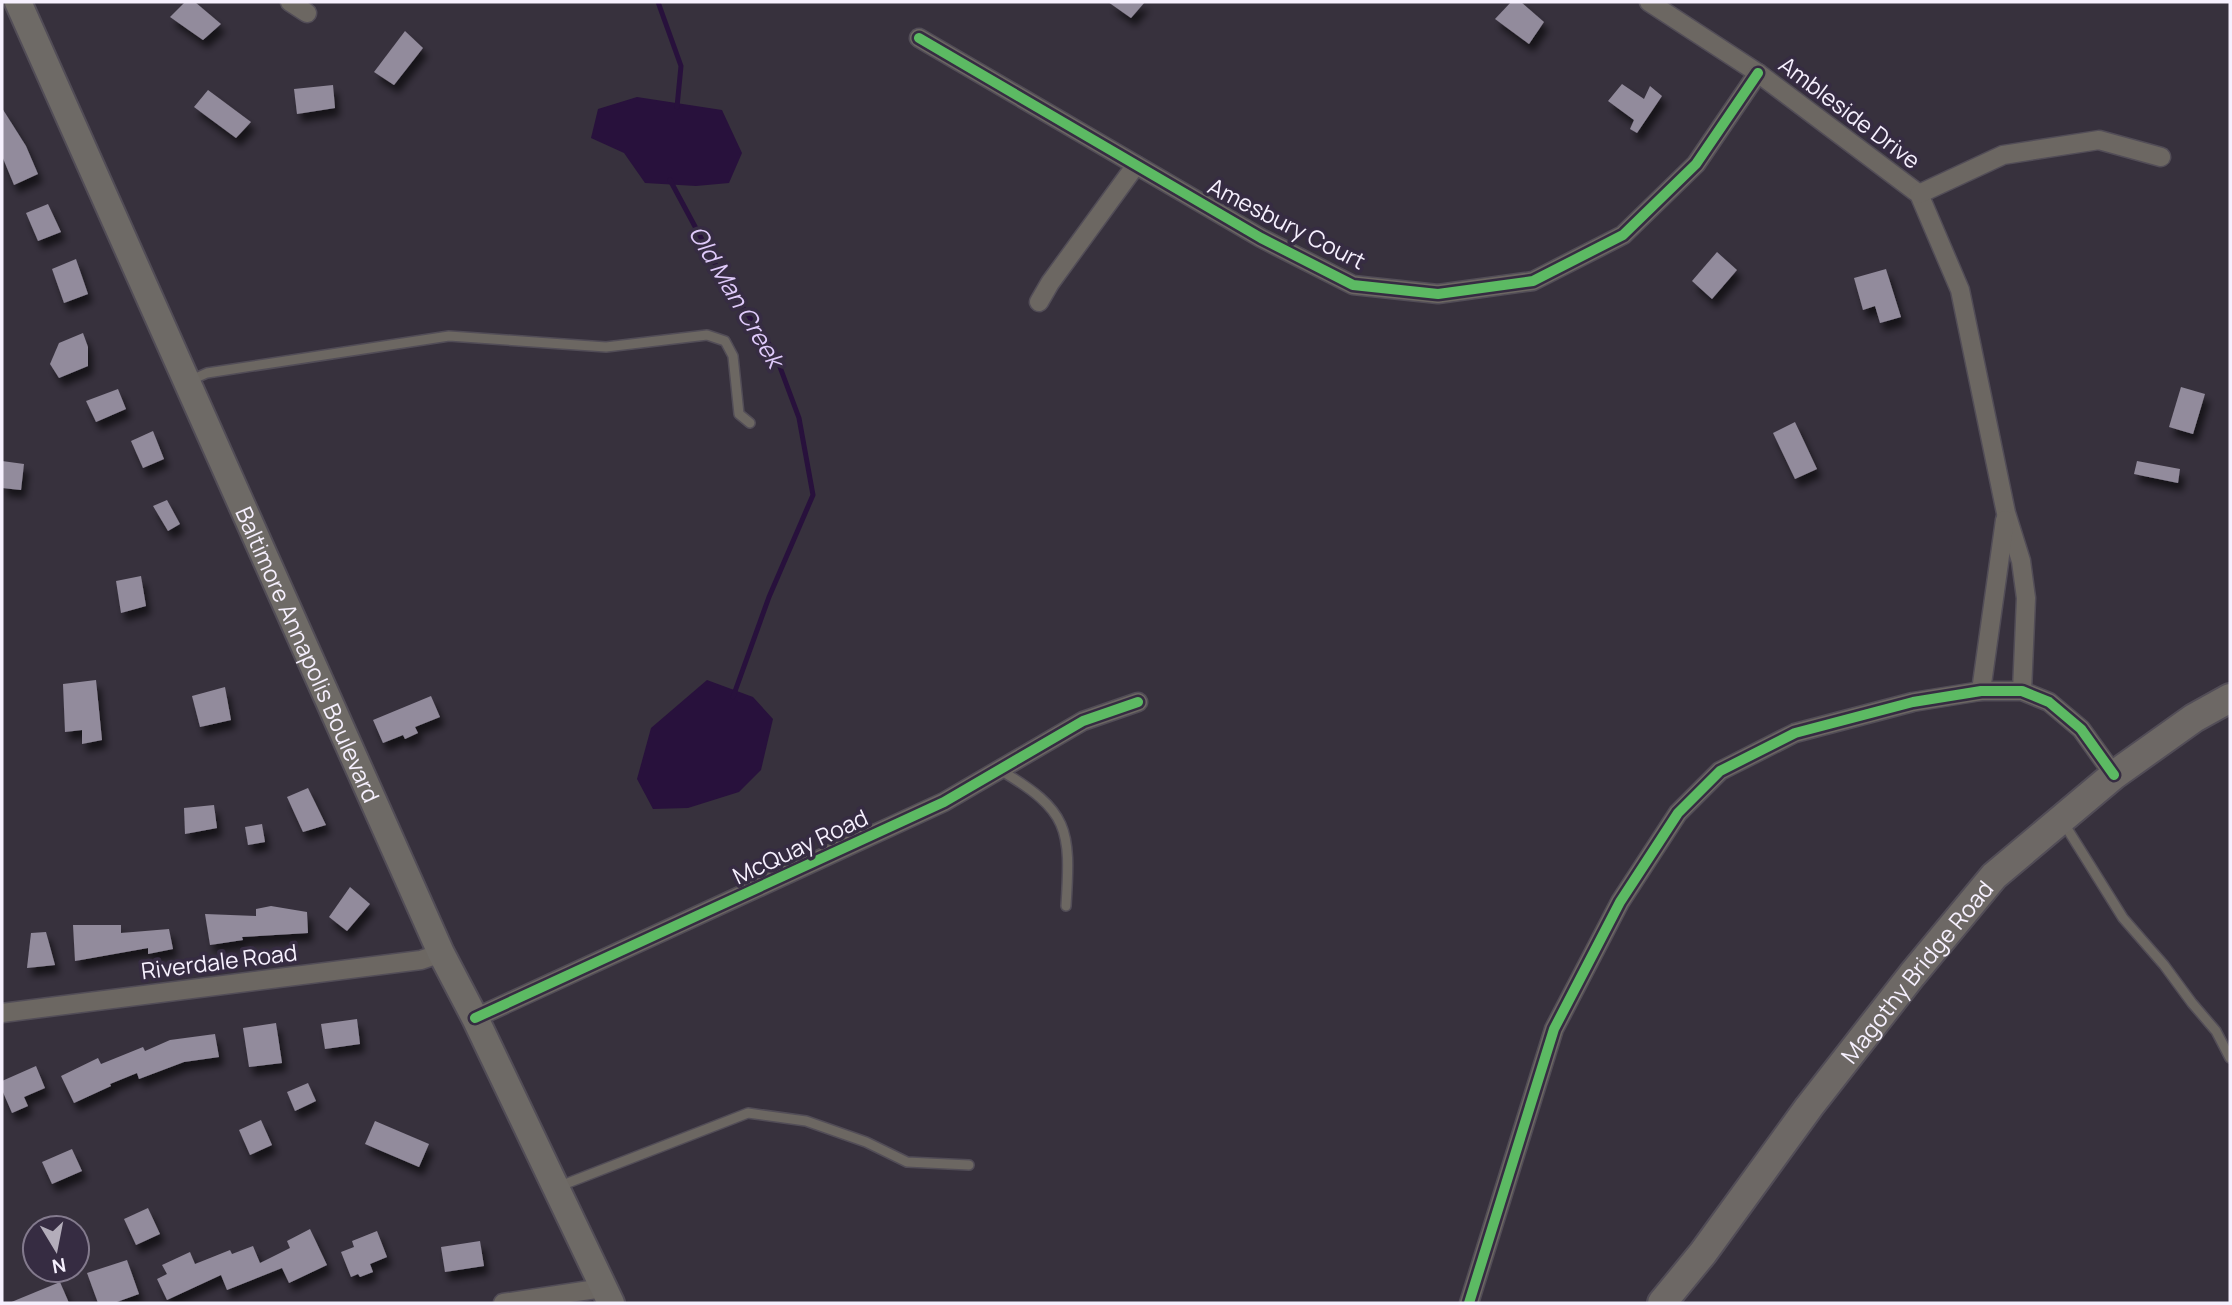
<svg xmlns="http://www.w3.org/2000/svg" width="2232" height="1305" font-family="Manrope,sans-serif">
	<defs>
		<filter id="shadow"><feDropShadow dx="4.5" dy="8" stdDeviation="3.5" flood-color="#0009"/></filter>
	</defs>
	<rect width="100%" height="100%" fill="#37313d"/>
	<g fill="#28113c">
		<polygon points="637,97 722,110 742,153 729,183 696,186 645,183 624,153 591,138 598,109"/>
		<polygon points="707,680 753,697 773,719 761,770 739,792 688,808 653,809 637,779 651,728"/>
	</g>
	<g fill="none" stroke-linecap="round" stroke-linejoin="round">
		<g stroke="#28113c" stroke-width="5">
			<polyline points="658,2 681,66 677,107"/>
			<polyline points="670,180 727,286 774,351 799,418 813,495 769,597 733,697"/>
		</g>
	</g>
	<g fill="#928b9c" filter="url(#shadow)">
		<polygon points="185,2 195,2 221,24 203,40 170,17"/>
		<polygon points="1108,2 1145,2 1131,18"/>
		<polygon points="1511,2 1521,2 1544,22 1529,44 1495,19"/>
		<polygon points="405,31 423,48 394,85 374,72"/>
		<polygon points="1622,84 1644,99 1650,86 1662,96 1637,133 1630,129 1634,120 1608,101"/>
		<polygon points="333,85 335,108 297,114 294,89"/>
		<polygon points="208,90 251,122 236,138 194,107"/>
		<polygon points="2,108 26,146 38,174 14,185 2,156"/>
		<polygon points="48,204 61,232 38,241 26,213"/>
		<polygon points="1717,252 1737,270 1712,299 1692,281"/>
		<polygon points="76,259 88,294 64,303 52,269"/>
		<polygon points="1886,269 1901,317 1880,323 1875,306 1863,310 1854,278"/>
		<polygon points="83,333 88,347 88,366 59,378 50,364 59,343"/>
		<polygon points="2181,387 2205,394 2193,434 2169,427"/>
		<polygon points="118,389 126,409 96,422 86,401"/>
		<polygon points="1795,422 1817,469 1795,479 1773,433"/>
		<polygon points="153,431 164,459 143,468 131,441"/>
		<polygon points="2,461 24,464 21,490 2,488"/>
		<polygon points="2137,461 2180,469 2178,483 2134,474"/>
		<polygon points="167,500 180,524 168,531 153,506"/>
		<polygon points="141,576 146,606 121,613 116,581"/>
		<polygon points="96,680 102,740 82,744 82,730 65,732 63,684"/>
		<polygon points="225,687 231,720 200,727 192,696"/>
		<polygon points="431,696 440,717 415,727 418,733 405,739 403,735 383,743 373,720"/>
		<polygon points="308,788 326,825 303,832 287,797"/>
		<polygon points="214,805 217,828 185,834 184,808"/>
		<polygon points="262,824 265,842 248,845 245,827"/>
		<polygon points="350,887 370,904 347,931 329,917"/>
		<polygon points="271,906 307,912 308,933 242,937 243,940 210,945 205,914 256,916 256,909"/>
		<polygon points="73,925 121,925 121,933 169,929 173,949 148,954 148,948 75,961"/>
		<polygon points="46,932 55,965 27,968 31,933"/>
		<polygon points="357,1019 360,1044 325,1049 321,1024"/>
		<polygon points="276,1023 282,1063 249,1067 243,1028"/>
		<polygon points="215,1034 219,1057 184,1062 139,1079 137,1073 110,1084 111,1086 74,1103 61,1076 98,1058 101,1064 143,1047 145,1051 170,1040"/>
		<polygon points="36,1066 45,1088 24,1097 28,1106 12,1113 2,1090 2,1081"/>
		<polygon points="308,1083 316,1101 295,1111 287,1092"/>
		<polygon points="261,1120 272,1145 250,1155 239,1130"/>
		<polygon points="375,1121 429,1144 419,1167 365,1144"/>
		<polygon points="72,1149 82,1171 52,1184 42,1162"/>
		<polygon points="148,1208 160,1234 136,1245 124,1219"/>
		<polygon points="310,1229 327,1265 289,1283 282,1268 227,1290 221,1275 167,1300 157,1279 167,1274 162,1265 190,1252 195,1264 230,1250 232,1254 253,1246 260,1263 290,1248 287,1241"/>
		<polygon points="377,1231 387,1257 370,1264 373,1272 360,1277 358,1274 351,1277 341,1252 354,1247 352,1241"/>
		<polygon points="480,1241 484,1266 445,1272 441,1247"/>
		<polygon points="127,1260 139,1294 114,1303 98,1303 87,1273"/>
		<polygon points="60,1282 69,1303 9,1303"/>
	</g>
	<g fill="none" stroke-linecap="round" stroke-linejoin="round">
		<g stroke="#524d57" stroke-width="12">
			<g id="service">
				<polyline points="191,380 207,373 449,336 606,347 707,335 725,341 733,356 739,414 750,423"/>
				<path d="M1000,770C1069,811 1071,828 1066,906"/>
				<polyline points="2063,822 2123,918 2164,965 2192,1003 2216,1031 2230,1058"/>
				<polyline points="560,1186 748,1113 806,1121 866,1142 907,1162 969,1165"/>
			</g>
		</g>
		<g stroke="#524d57" stroke-width="21">
			<g id="minor">
				<polyline points="290,2 307,13"/>
				<polyline points="1649,2 1758,73 1919,194 1960,290 2006,513 2021,561 2026,598 2022,691"/>
				<polyline points="919,38 1261,238 1353,285 1438,294 1533,281 1623,235 1696,164 1758,73"/>
				<polyline points="1919,194 2003,155 2099,140 2161,157"/>
				<polyline points="1039,302 1050,283 1136,165"/>
				<polyline points="1981,691 2005,520"/>
				<polyline points="2,1013 421,960 441,953"/>
				<polyline points="475,1018 944,802 1083,721 1138,702"/>
				<polyline points="503,1303 603,1288"/>
				<polyline points="1469,1303 1554,1029 1620,902 1678,813 1720,771 1795,733 1913,702 1981,691 2022,691 2049,702 2081,729 2114,775"/>
			</g>
		</g>
		<g stroke="#524d57" stroke-width="30">
			<g id="secondary">
				<path id="s1" d="M18,2L441,953L475,1018L611,1303"/>
			</g>
		</g>
		<g stroke="#524d57" stroke-width="32">
			<g id="primary">
				<path id="s2" d="M1662,1303L1703,1253L1809,1107L1912,975L1994,876L2114,775L2194,718L2230,698"/>
			</g>
		</g>
		<use href="#service" stroke="#6c6762" stroke-width="9"/>
		<use href="#minor" stroke="#6c6762" stroke-width="18"/>
		<use href="#secondary" stroke="#6e6a66" stroke-width="26"/>
		<use href="#primary" stroke="#6d6865" stroke-width="28"/>
		<g stroke="#362c42" stroke-width="15">
			<g id="cycleway">
				<polyline points="919,38 1261,238 1353,285 1438,294 1533,281 1623,235 1696,164 1758,73"/>
				<polyline points="475,1018 944,802 1083,721 1138,702"/>
				<polyline points="1469,1303 1554,1029 1620,902 1678,813 1720,771 1795,733 1913,702 1981,691 2022,691 2049,702 2081,729 2114,775"/>
			</g>
		</g>
		<use href="#cycleway" stroke="#5cba63" stroke-width="10"/>
	</g>
	<g text-anchor="middle" dominant-baseline="central" stroke-width="7" stroke-linejoin="round" paint-order="stroke">
		<g font-size="23" fill="#f6f0fe" stroke="#362c42">
			<text transform="translate(1850 112) rotate(37)">Ambleside Drive</text>
			<text transform="translate(1287 223) rotate(27)">Amesbury Court</text>
			<text stroke="none"><textPath href="#s1" startOffset="714">Baltimore Annapolis Boulevard</textPath></text>
			<text transform="translate(800 846) rotate(-25)">McQuay Road</text>
			<text transform="translate(219 961) rotate(-7)">Riverdale Road</text>
			<text stroke="none"><textPath href="#s2" startOffset="418">Magothy Bridge Road</textPath></text>
		</g>
		<g font-size="24" font-style="italic" fill="#dfcafa" stroke="#362c42">
			<text transform="translate(737 296) rotate(59)">Old Man Creek</text>
		</g>
	</g>
	<rect width="2232" height="1305" fill="none" stroke="#f6f0fe" stroke-width="7"/>
	<g transform="translate(56 1249) rotate(170)"><circle r="33" fill="#362c42" stroke="#837a8d" stroke-width="2"/>
	<path d="M0-5L12 26L0 18L-12 26Z" fill="#b3adba"/>
	<text y="-10" font-size="19" font-weight="bold" text-anchor="middle" fill="#f6f0fe">N</text>
	</g>
</svg>
